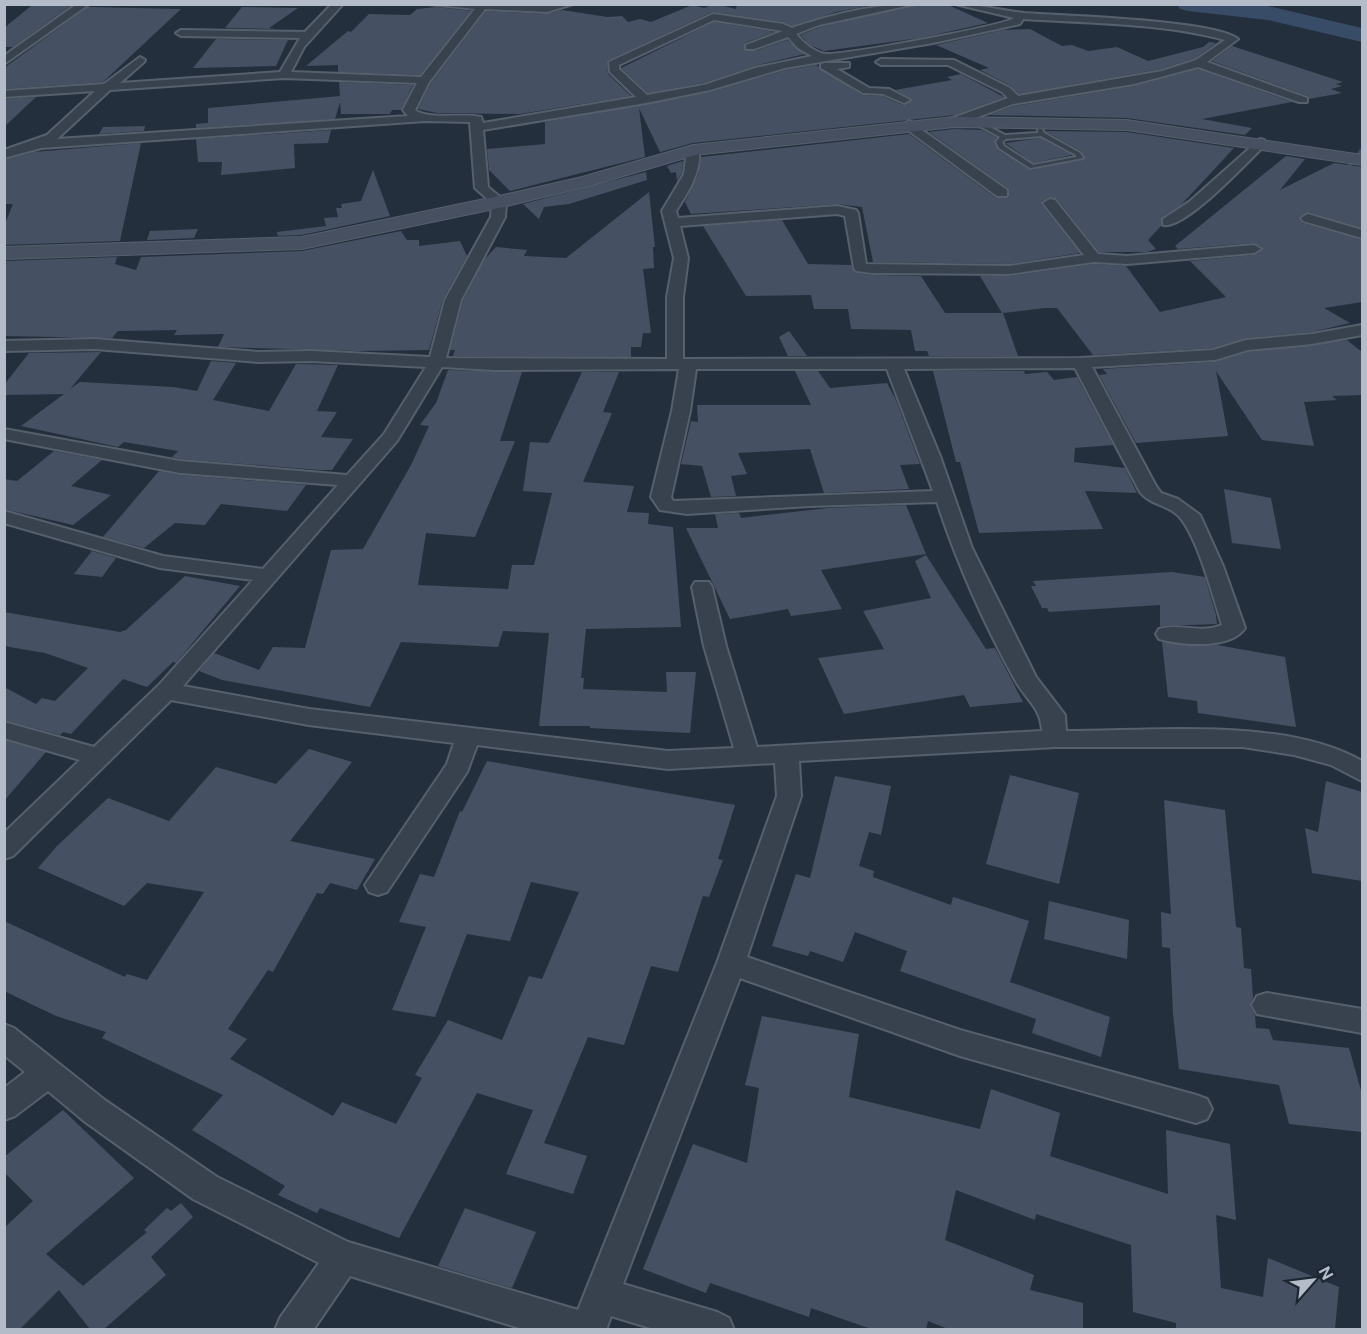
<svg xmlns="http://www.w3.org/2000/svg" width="1367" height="1334" font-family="'Public Sans',sans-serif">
	<rect width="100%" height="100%" fill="#242f3e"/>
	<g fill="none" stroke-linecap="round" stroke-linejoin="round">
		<polygon fill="#394c67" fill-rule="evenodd" points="1360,149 1362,149 1362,152 1345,175 1341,175 1341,173"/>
		<polygon fill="#394c67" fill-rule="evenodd" points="1177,4 1268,6 1362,28 1362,42 1268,20 1188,11 1180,9"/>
	</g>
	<g fill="#455162">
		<polygon points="715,4 736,9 737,4 878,4 836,12 792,26 783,22 712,12 607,61 608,74 631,96 520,114 437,113 418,109 431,83 486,11 547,14 562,10 607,17 622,16 628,22 640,19 651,22 692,5 704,8"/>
		<polygon points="917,4 946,4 988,23 920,38 824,51 810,45 800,35 820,27"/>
		<polygon points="31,6 70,6 13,47 4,47 4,28"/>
		<polygon points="88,7 181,9 103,82 4,89 4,68"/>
		<polygon points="242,7 298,8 269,28 275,29 225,28"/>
		<polygon points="436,7 471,11 420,75 338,72 338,65 306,66 348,31 351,32 369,14 410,15 417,9"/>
		<polygon points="714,22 774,32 745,43 746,51 755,51 787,40 805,54 754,66 703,83 648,93 621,68"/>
		<polygon points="1030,29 1062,46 1072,45 1088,51 1117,47 1148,61 1203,47 1209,42 1216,43 1195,58 1161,69 1019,94 1011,86 980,70 989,68 936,45 1003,30"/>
		<polygon points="216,39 288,40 276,66 193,68"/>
		<polygon points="1232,46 1343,82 1336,84 1342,86 1331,89 1342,93 1309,99 1308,96 1212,61"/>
		<polygon points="816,65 862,95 882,96 903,105 912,99 895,90 952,80 947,77 961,74 1004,97 955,115 693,143 660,152 639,108 645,157 510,191 489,170 487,149 545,144 545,122 710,92 786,70"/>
		<polygon points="1198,69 1292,102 1202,119 1252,128 1245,135 1127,118 989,115 1014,106 1134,86"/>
		<polygon points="339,82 413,85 401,110 392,110 390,114 341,114 340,102 335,119 196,128 196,124 208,123 208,108 340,96"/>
		<polygon points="36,97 4,127 4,99"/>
		<polygon points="145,126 144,131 99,134 103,127"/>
		<polygon points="954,129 982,130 997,138 994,143 998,150 1030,170 1085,159 1081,151 1045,131 1127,132 1234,148 1181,205 1162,217 1161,226 1148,240 1156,249 1147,252 1099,252 1057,199 1050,197 1042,201 1041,204 1080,253 1009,264 873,262 862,207 837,204 691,214 685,202 698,175 701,157 909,134 996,198 1009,198 1008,188 929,132"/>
		<polygon points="331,130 328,143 294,144 295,168 221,175 222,162 198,162 196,139"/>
		<polygon points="1041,138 1072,155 1033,163 1005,143"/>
		<polygon points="141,143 120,241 4,245 4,226 13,204 4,204 4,160 34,152"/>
		<polygon points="1286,156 1305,159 1280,190 1334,163 1362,167 1362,228 1309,212 1299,217 1302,223 1362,240 1362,302 1324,308 1350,323 1312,332 1246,338 1213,348 1093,355 1057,308 1045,308 1003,313 1018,356 929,356 927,351 915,351 911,330 851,329 848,309 814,309 811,295 746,296 703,226 782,220 808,264 851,265 856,273 873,275 921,276 945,313 1002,313 980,276 1009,276 1094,264 1126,266 1160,312 1226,297 1190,261 1254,255 1262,251 1262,247 1254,243 1178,249 1175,246"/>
		<polygon points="683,161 682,173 677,181 676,172 671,173 667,166"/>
		<polygon points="373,170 390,216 302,235 278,236 277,232 326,226 324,218 338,217 336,208 342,208 341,204 361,201"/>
		<polygon points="646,172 647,180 569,204 544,207 539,219 523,204"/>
		<polygon points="649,192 655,247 653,247 654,268 643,269 651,333 643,333 641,347 631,347 631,357 453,356 455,350 450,350 463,301 484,260 496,247 527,250 524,256 566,258"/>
		<polygon points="198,229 194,238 147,240 150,231"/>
		<polygon points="401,231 407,240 419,240 419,246 460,241 467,256 443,299 429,350 358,351 218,347 224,334 174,335 177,330 118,331 112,338 4,336 4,261 117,257 115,264 136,270 141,257 302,251"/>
		<polygon points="789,331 807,356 788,356 779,337"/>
		<polygon points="1347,340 1362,352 1362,395 1332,396 1337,400 1304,402 1314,446 1262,440 1216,371 1228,436 1136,443 1099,375 1107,374 1103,369 1215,362 1248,352"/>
		<polygon points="101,352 70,389 80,382 173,387 197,391 211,361 236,363 213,400 269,411 296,364 338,365 317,411 337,412 321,437 353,439 332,470 319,470 180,459 172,457 178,451 124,442 118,447 21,426 64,394 4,395 4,385 29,353"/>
		<polygon points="448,370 522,372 500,441 515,441 475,537 426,533 418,585 508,589 512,565 534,565 552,493 523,491 530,442 548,443 550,441 582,372 619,372 603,412 612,413 583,482 634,486 627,512 649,513 648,524 673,527 681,627 586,629 581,678 584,678 583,689 667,692 666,672 696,672 690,733 590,728 590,726 539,726 549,633 503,631 498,647 401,642 370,707 222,680 199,671 214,653 259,670 273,647 305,648 331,550 363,549 411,465 429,426 420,425 436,403"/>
		<polygon points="795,371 818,371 830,388 887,383 896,400 920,464 900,465 909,489 824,493 810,449 738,453 747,474 731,476 736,496 711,497 702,466 681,464 691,421 698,422 697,405 811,405"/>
		<polygon points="933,371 1024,371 1025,374 1047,372 1054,380 1077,377 1113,445 1075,448 1074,462 1125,468 1137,493 1085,491 1103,529 979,533 960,462 956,462"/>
		<polygon points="54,451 102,460 71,486 111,495 73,525 4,509 4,479 17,481"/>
		<polygon points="159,471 180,475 306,485 287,511 221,504 205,525 175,523 144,548 103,537"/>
		<polygon points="1224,489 1271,498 1281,549 1232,543"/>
		<polygon points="906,505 926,554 821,570 842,609 791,616 788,609 730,619 686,528 718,528 715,514 739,513 741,518 828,508"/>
		<polygon points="92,551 116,558 102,577 74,574"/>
		<polygon points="926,555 986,649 995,648 1023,702 970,707 964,695 844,714 818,658 884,649 863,611 931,598 915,561"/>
		<polygon points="1172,572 1205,577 1216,615 1217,624 1160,626 1160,605 1049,612 1047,608 1042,608 1031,586 1036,586 1033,581"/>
		<polygon points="185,576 240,586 176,663 173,662 147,687 123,679 71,734 63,732 60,735 4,720 4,687 36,704 42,698 55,701 88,668 45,653 4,646 4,612 120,632 126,630"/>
		<polygon points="1162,642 1192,646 1217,645 1285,657 1296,727 1198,713 1197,701 1168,697"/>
		<polygon points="4,740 46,752 4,801"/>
		<polygon points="309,749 352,762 290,841 375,859 357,890 330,883 323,894 317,893 273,972 268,970 228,1029 247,1039 230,1059 333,1116 342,1102 396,1124 422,1078 415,1075 448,1020 502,1040 529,976 542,979 579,892 531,882 510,941 467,934 435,1017 392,1010 426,927 399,922 420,874 434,877 460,811 462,812 487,761 735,805 718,859 723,860 709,897 703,896 678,972 651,966 624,1045 588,1037 544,1143 587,1156 573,1194 506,1174 533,1110 477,1093 399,1238 320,1208 317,1213 278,1195 285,1186 192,1130 223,1095 102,1038 106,1032 56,1016 4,991 4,921 125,977 127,974 147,980 204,892 147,883 124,906 38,868 56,847 108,798 169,821 216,767 276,784"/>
		<polygon points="1010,775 1079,793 1059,884 986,864"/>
		<polygon points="835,776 891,786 881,835 869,832 859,866 874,871 873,877 951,905 953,897 1029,921 1010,982 1110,1017 1101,1057 1032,1033 1036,1019 900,971 907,951 855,932 843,962 810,951 808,956 772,946 796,874 810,878"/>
		<polygon points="1326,781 1362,792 1362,881 1312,873 1305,828 1318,832"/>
		<polygon points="1164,800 1225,810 1236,927 1241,928 1244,968 1251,969 1253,998 1250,1006 1255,1015 1256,1028 1269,1029 1273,1040 1349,1048 1362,1094 1362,1132 1289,1124 1279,1085 1179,1069 1173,1014 1170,948 1162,947 1161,912 1171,914"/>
		<polygon points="1049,901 1129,920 1127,959 1044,939"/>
		<polygon points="762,1016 859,1034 849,1097 980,1129 991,1089 1060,1113 1050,1156 1168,1194 1166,1130 1230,1144 1236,1220 1216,1215 1221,1288 1263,1297 1268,1258 1339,1287 1335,1329 1176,1329 1176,1323 1133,1312 1131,1245 1036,1214 1035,1220 956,1190 945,1240 1034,1275 1030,1290 1083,1303 1083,1329 948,1329 928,1321 926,1329 871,1329 811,1308 809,1317 710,1283 706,1293 643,1269 693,1144 747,1163 759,1088 745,1085"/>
		<polygon points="63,1110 134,1178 46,1254 83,1286 147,1232 144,1230 167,1208 171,1211 181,1203 193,1217 151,1257 166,1275 104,1329 90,1329 59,1290 20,1329 4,1329 4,1228 33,1201 4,1172 4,1157"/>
		<polygon points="465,1208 536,1232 512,1288 438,1266"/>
	</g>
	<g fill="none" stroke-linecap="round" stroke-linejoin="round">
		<g stroke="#565f6c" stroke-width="4">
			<path id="lane" d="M974,121H978L1005,135L1038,133V129H1042L1044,133L1080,153L1083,158L1030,168L999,148L996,142L1000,137L974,123ZM1041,136L1076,155V157L1033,165L1004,146L1002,142L1006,139Z"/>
		</g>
		<g stroke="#565f6c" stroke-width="4">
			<g id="street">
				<polygon points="77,4 89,4 4,64 4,56"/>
				<path d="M332,4H343L304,47L291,72L421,77L475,9L429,4H573L547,12L485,9L429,82L415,110C428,120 463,113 481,117L483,123L636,97L610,72L609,62L713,14L783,24L792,28C830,15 874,4 915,4L819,25L796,34C802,42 815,53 826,54C844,55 1003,26 1014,18L955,4C979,4 1001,11 1024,13C1063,16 1214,20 1238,39L1207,62L1307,98V102H1299L1198,67L1134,84L1013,104L954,126L950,125V119L1008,98L1002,92L948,65H881L876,62L881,59L954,60L1010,88L1018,96L1162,71L1196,60L1225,40C1164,23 1087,23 1023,19L1020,24L933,43L785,68L710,90L646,103L483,130L488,187L506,202L505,217L461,300L446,358L667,359V297L674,258L662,211L684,174L687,150L693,146L699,150C701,173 688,192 676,211L678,218L837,206L856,210L858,213L866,264L1009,266L1084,255L1043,203L1050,199L1055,200L1098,254L1127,256L1254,245L1261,249L1254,253L1127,264L1094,262L1009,274L873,273L856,271L854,268L845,216L837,214L680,226L688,258L683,297V359L1081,358L1213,350L1246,340L1312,334L1362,325V335L1312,344L1248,350L1215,360L1092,367L1156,486L1161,493L1178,499L1200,515L1223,566L1245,628C1230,650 1181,645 1159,639L1156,634L1159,629C1181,623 1199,634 1222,625C1213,596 1199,543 1182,520C1172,505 1151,506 1140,492L1075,368L904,369L940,456L972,548L1036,677L1065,715L1066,731C1155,731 1284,717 1362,761V781L1331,765L1294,755L1243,747H1055L799,761L801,796L747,957L960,1030L1196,1095L1207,1099L1212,1109L1207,1119L1196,1123L960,1056L740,978L623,1284L717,1312L729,1318L734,1330H657L611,1316L606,1330H526L350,1276L313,1330H275L280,1318L319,1263L193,1199L84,1121L48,1091L15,1116L4,1120V1088L25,1072L4,1055V1024L14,1028L106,1101L217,1177L348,1242L578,1310L717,963L777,796L775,763L668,769L477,745L467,772L387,892L378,895L369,892L365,885L447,764L454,743L309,725L171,700L13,856L4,859V833L80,760L4,738V722L94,747L158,686L253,580L160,568L4,523V511L163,556L263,569L338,485L180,473L4,439V429L180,461L347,475L384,434L426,367L311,361L258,362L95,349L4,351V341L95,339L258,352L311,351L430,357L445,300L491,217L492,203L475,188L470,122L425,121L41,148L4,158V150L47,135L95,91L4,97V91L104,84L140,57L145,60L144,62L120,83L280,72L300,38L181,36L176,33L181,30L305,32ZM714,20L783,31L746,45V49H754L788,37L798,48L812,56L755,68L704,85L647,95L619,69V65ZM284,78L417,83L403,110L408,116L57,139L110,90ZM442,367L495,370L679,369L672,411L651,497L660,510L687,514L809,506L937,502C957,563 984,624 1015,680C1026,700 1041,707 1042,731L757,747L726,646L712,587L709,582H695L692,587L704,646L734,748L668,751L309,709L183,686L397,441ZM696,369H887L933,491L673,501L671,497L690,411Z"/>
				<polygon points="825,63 849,63 849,67 837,69 869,88 889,89 910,100 904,103 883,94 863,93 821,68 821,64"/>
				<polygon points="909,121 1007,190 1007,196 997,196 905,128 903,125"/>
				<path d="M1260,139L1264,140V146C1247,162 1185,230 1163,225V219L1189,202Z"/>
				<polygon points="1308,214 1362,230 1362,238 1303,221 1301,218"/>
				<polygon points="1267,993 1362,1009 1362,1033 1257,1014 1252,1005 1257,996"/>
			</g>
		</g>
		<g stroke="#565f6c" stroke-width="2">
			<polygon id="secondary" points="954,117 1127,120 1362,155 1362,165 1127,130 954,127 695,155 593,185 499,208 302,249 4,259 4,247 302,237 499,196 582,177 693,145"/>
		</g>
		<use href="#lane" fill="#38414e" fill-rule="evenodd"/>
		<use href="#street" fill="#38414e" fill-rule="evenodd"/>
		<use href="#secondary" fill="#465061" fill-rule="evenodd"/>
	</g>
	<rect width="1367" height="1334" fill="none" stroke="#b4bcc9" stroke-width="12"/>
	<g transform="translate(1313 1280) rotate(62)" stroke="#1d2633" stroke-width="4.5" paint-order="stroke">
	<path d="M0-4.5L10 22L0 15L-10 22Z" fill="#b4bcc9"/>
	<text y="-9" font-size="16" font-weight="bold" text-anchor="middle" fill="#b4bcc9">N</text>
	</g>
</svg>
